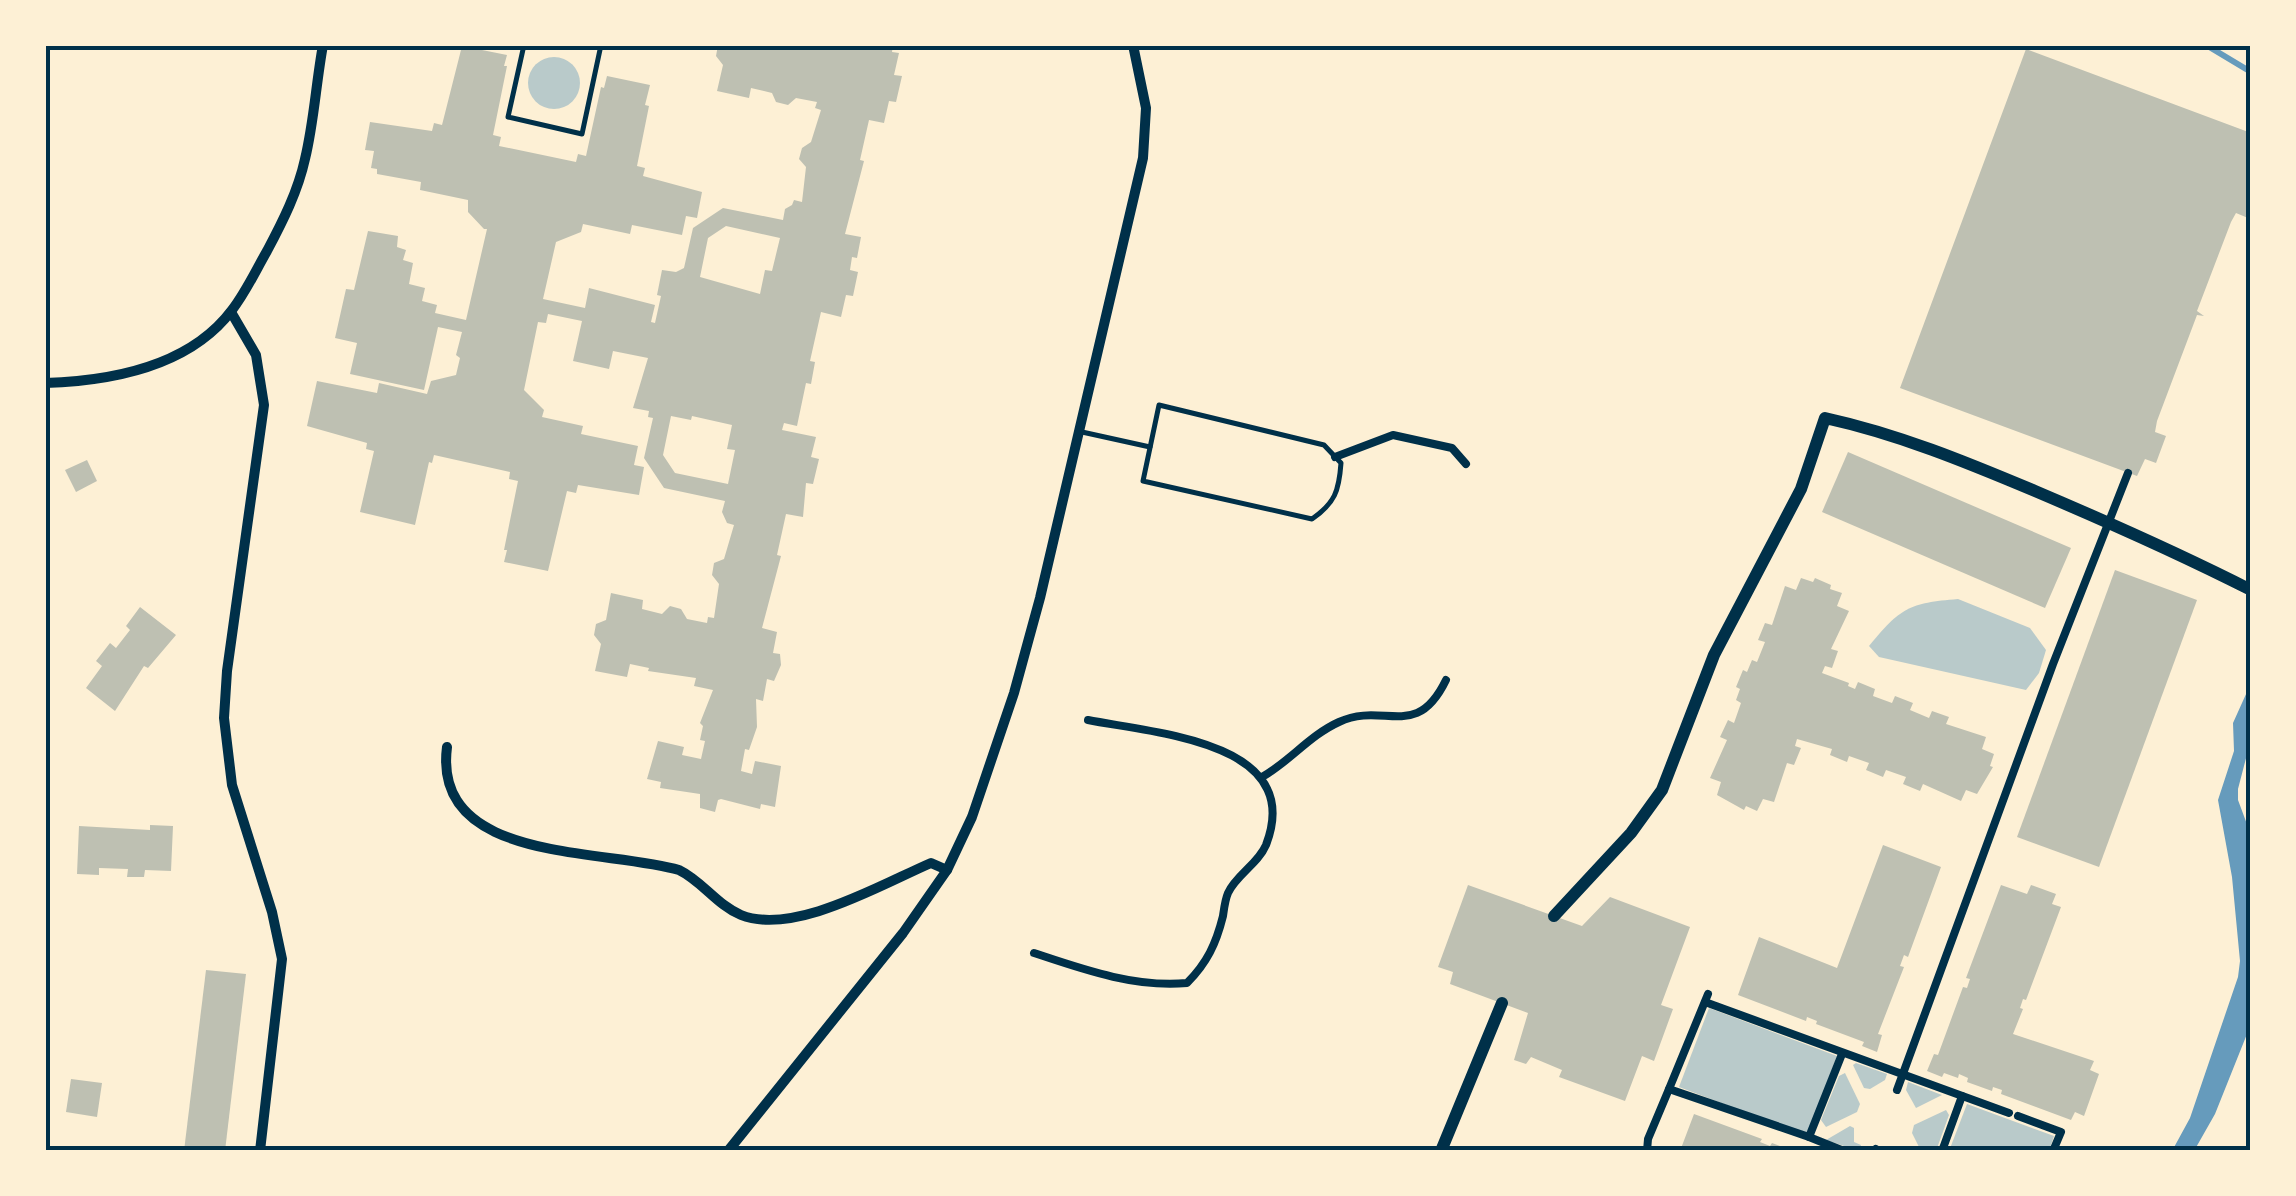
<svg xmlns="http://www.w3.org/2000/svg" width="2296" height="1196" font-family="Quicksand,sans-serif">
	<rect width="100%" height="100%" fill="#fdf0d5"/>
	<g fill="#b9caca">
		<circle cx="554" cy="83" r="26"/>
		<path d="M1958,599L2030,628L2046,650L2039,673L2026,690L1879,657L1869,646C1900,608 1909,603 1958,599Z"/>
		<polygon points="1709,1008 1837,1056 1807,1135 1679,1087"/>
		<polygon points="1856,1063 1887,1074 1885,1080 1870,1089 1864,1088 1853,1065"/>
		<polygon points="1845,1073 1860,1104 1857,1112 1826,1127 1821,1120 1839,1076"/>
		<polygon points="1908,1082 1942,1095 1916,1108 1906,1090"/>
		<polygon points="1967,1104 2054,1136 2049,1151 1949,1151"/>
		<polygon points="1946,1110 1949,1115 1936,1151 1921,1151 1912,1133 1914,1125"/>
		<polygon points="1850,1126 1854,1128 1854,1142 1861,1145 1859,1151 1826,1140"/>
	</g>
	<polygon fill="#669bbc" points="2251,683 2251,739 2238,789 2238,800 2251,835 2251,1024 2215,1114 2194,1151 2172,1151 2190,1118 2238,977 2240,961 2232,877 2218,800 2234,751 2233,723"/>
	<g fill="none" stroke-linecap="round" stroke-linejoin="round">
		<polyline stroke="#669bbc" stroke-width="6" points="2206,45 2251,72"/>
	</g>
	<g fill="#bec0b2" fill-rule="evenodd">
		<path d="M718,45H893L892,52L899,53L894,75L902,76L896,102L889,101L884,123L869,120L860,160L864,161L845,234L861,237L857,258L852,257L850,270L858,272L853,296L846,295L841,317L821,312L810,361L815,362L811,384L806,383L797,426L784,423L782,430L816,437L811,457L819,459L813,484L806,483L803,517L786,514L777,555L781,556L762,628L777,632L773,653L780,654L781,665L774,681L767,679L763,701L756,699L757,727L749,750L745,749L741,771L752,774L755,761L781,766L775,807L761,804L760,809L721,799L718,800L715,812L700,808V794L660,788L661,782L647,779L658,741L684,747L682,755L701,759L705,741L700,740L703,726L700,723L713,690L694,686L696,678L648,671L649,668L630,664L627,677L595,671L601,644L594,635L596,624L606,620L611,593L643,600L642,609L662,614L670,606L681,609L687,619L707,623L708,617L714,618L719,584L712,575L714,563L724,559L734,525L727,523L722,512L725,501L664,488L644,458L653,418L648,417L649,411L633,408L648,358L613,351L609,369L573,361L582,321L548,314L546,323L538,322L524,390L544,410L542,417L583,426L581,434L638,446L634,465L644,467L639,495L578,485L576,493L567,491L548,571L504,562L507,550H504L518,481L509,479L510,472L434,455L432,463L429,462L415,525L360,512L374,451L366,449L367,443L307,426L317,381L377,393L379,383L427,394L431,381L456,375L460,358L456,355L462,332L438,327L424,390L350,374L357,343L335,338L346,289L354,290L368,231L398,236L397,247L406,250L403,260L413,263L409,284L425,288L422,301L437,305L435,313L466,320L487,229H484L468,212V200L420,190L421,182L377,174V169L371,168L374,151L365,150L370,122L432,131L434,123L442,125L462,46L507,55L504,66H507L493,135L501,137L499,146L576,162L578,154L586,156L601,87L604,88L607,76L650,85L645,105L649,106L637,166L645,168L643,176L702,192L697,218L686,216L682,235L632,225L630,234L583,224L581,232L556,242L543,299L585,308L589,288L655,305L651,322L655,323L661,296L657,295L662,270L676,272L684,268L693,228L723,208L783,220L785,209L792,205L794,200L802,202L806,167L799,159L802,148L811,142L821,110L815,108L817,102L796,98L788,105L776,102L772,93L751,88L749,98L717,91L723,65L716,56ZM726,226L780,238L772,271L765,270L760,294L700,277L708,238ZM671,416L691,420L692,416L732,425L727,449L735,450L728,484L675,473L663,455Z"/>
		<polygon points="2026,49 2251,133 2251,171 2246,180 2246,186 2251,188 2251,210 2248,218 2236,213 2231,222 2197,311 2204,316 2197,315 2157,421 2155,432 2166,436 2156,463 2145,459 2137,476 1900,388"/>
		<polygon points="1848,452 2071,548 2045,608 1822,512"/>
		<polygon points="87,460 97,481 76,492 65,470"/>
		<polygon points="2115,570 2197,600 2099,867 2017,837"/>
		<polygon points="1801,578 1813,582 1815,578 1831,585 1830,589 1842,593 1837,606 1849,611 1831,649 1838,651 1832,668 1825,666 1822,673 1849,683 1848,686 1855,689 1858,682 1875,689 1873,696 1892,703 1895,696 1913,703 1910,710 1929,718 1932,711 1949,717 1946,724 1986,737 1982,749 1994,754 1990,766 1993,767 1977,794 1966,790 1961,801 1923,784 1920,791 1903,784 1906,777 1886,770 1883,777 1866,770 1869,763 1849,756 1847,762 1830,755 1832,749 1797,739 1795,746 1801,748 1794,765 1787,763 1774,802 1763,799 1757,811 1746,806 1744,810 1717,795 1721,782 1710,778 1727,740 1720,737 1728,720 1734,723 1741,703 1736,700 1740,689 1736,687 1743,670 1747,672 1752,660 1757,662 1765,642 1758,640 1765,623 1772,625 1785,586 1796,590"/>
		<polygon points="140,607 176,635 148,668 144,666 115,711 86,688 102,666 96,661 110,643 116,648 130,630 126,626"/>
		<polygon points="150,825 173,826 171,871 145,870 144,877 127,877 128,869 99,868 99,875 77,874 79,826 150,830"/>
		<polygon points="1883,845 1941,867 1908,957 1904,955 1900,966 1904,967 1878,1034 1882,1035 1877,1052 1862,1046 1864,1042 1816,1024 1817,1021 1807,1017 1806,1021 1738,995 1759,937 1837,968"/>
		<polygon points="1468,885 1582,926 1610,897 1690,927 1661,1005 1673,1009 1654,1061 1642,1056 1625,1101 1559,1077 1562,1070 1531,1057 1526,1064 1514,1060 1528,1013 1450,984 1453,972 1438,967"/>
		<polygon points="2001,885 2027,894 2031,885 2056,894 2052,904 2061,907 2026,1000 2023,999 2020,1008 2023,1009 2013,1034 2094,1061 2090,1070 2099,1074 2084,1116 2075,1112 2071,1120 2001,1094 2002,1090 1993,1087 1992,1091 1967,1082 1968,1078 1959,1074 1958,1078 1944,1073 1942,1077 1927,1071 1934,1054 1938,1055 1963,987 1967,988 1970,979 1966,978"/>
		<polygon points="206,970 246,974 225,1151 184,1151"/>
		<polygon points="71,1079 102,1083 97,1117 66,1112"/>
		<polygon points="1694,1114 1762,1139 1760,1142 1770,1146 1772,1143 1793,1151 1680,1151"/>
	</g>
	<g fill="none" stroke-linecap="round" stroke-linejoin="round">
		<g stroke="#003049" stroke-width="5">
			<polyline points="524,45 508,117 582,134 601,45"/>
			<path d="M1159,405L1324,445L1341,463C1339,491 1335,503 1312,519L1143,481Z"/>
			<polyline points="1082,432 1150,447"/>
		</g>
		<g stroke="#003049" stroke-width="8">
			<polyline points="1335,457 1393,435 1452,448 1466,464"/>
			<path d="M1262,777C1289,762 1310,735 1339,722C1384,701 1416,742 1446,680"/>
			<path d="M1034,953C1082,969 1135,988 1187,983C1207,963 1216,944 1223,916C1224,909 1225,900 1228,893C1236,875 1258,864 1266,845C1306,741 1153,733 1088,720"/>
			<polyline points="1708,994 1669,1089 1809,1137 1842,1054"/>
			<polyline points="1705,1002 2009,1113"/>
			<polyline points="1897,1090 2053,664 2128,473"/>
			<polyline points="2018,1116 2061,1132 2053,1151"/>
			<polyline points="1809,1137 1844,1151"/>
			<polyline points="1647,1151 1648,1139 1669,1089"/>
			<polyline points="1875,1151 1876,1149"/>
			<polyline points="1942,1151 1962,1096"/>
		</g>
		<g stroke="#003049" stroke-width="10">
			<polyline points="231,312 256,355 264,405 227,671 224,718 232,785 272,912 282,959 260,1151"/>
			<path d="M45,383C111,381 190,366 232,310C246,292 256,270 267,251C283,221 298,191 305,159C314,122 316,83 323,45"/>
			<path d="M447,747C432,864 605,848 679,870C702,881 717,905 741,915C794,936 882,884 931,863L947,870"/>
			<polyline points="728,1151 903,933 947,870 972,817 1014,693 1040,598 1143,158 1146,108 1133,45"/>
		</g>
		<g stroke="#003049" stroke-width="12">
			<path d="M1554,916L1631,833L1662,790L1714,655L1801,489L1825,418C1898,434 1966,462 2035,491C2108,522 2180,554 2251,590"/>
			<polyline points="1441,1151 1502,1003"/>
		</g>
	</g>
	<rect width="2296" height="1196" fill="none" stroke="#fdf0d5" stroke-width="95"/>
	<rect x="48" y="48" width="2200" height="1100" fill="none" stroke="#003049" stroke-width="4"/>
</svg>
